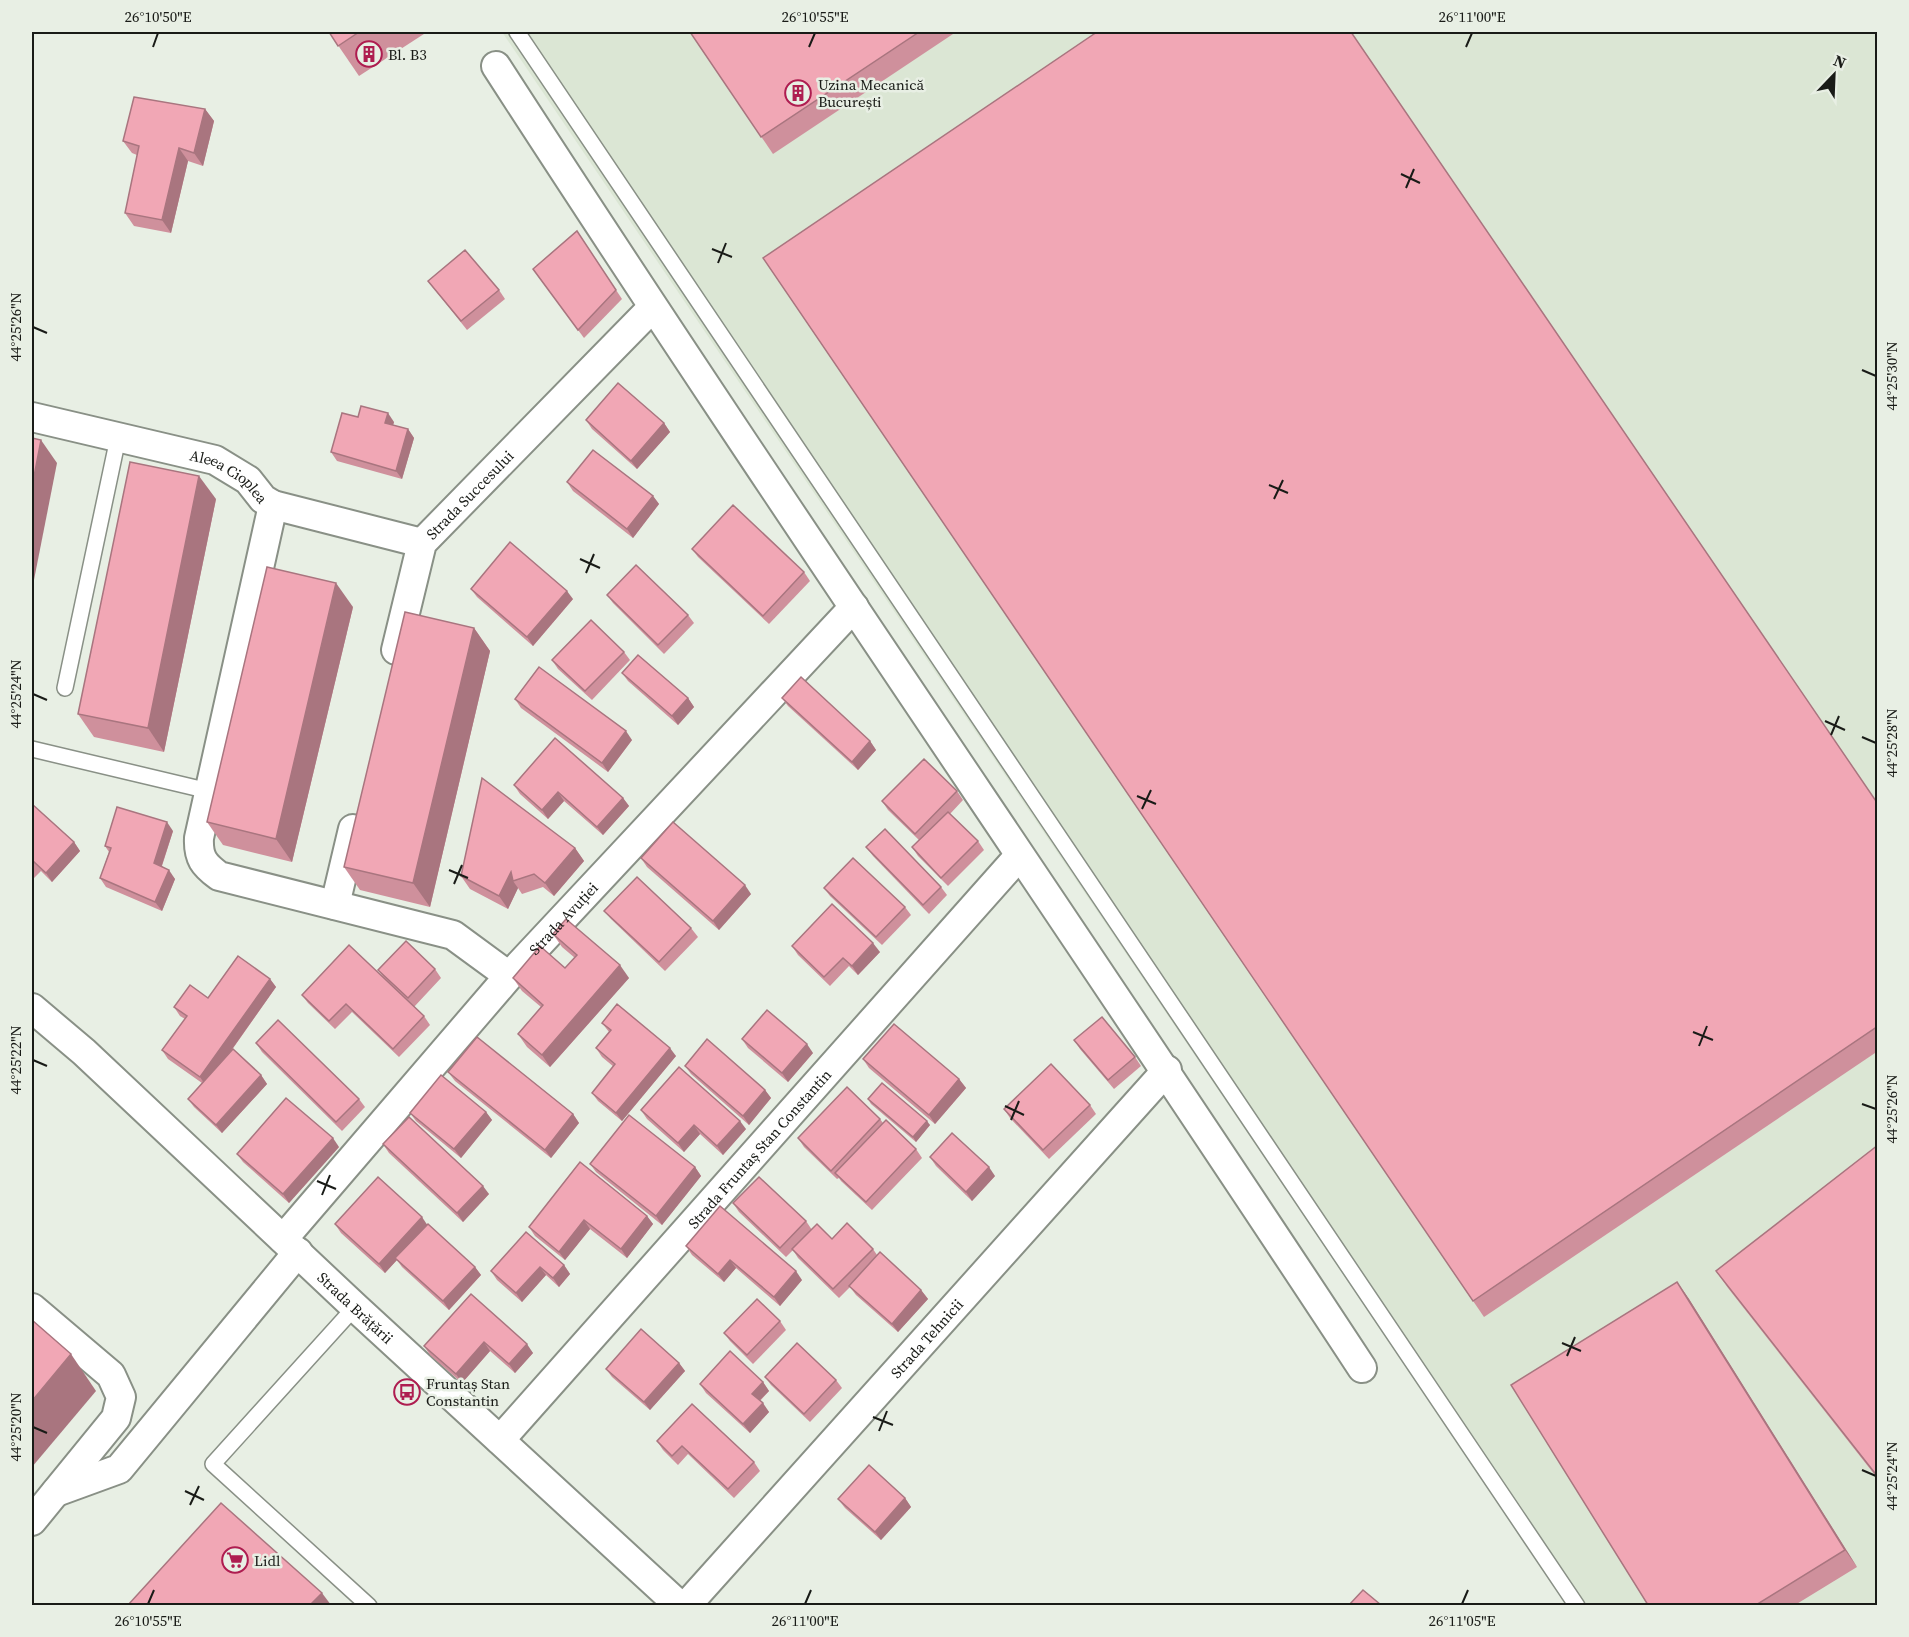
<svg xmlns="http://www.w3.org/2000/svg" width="1909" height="1637" font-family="'Source Serif 4',serif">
	<rect width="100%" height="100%" fill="#e8efe4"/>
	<polygon fill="#dbe6d4" points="502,32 1877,32 1877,1605 1567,1605"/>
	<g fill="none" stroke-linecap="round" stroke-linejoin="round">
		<g stroke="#899086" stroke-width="18">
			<g id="lane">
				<polyline points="517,32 1577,1606"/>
				<polyline points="65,688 118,438"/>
				<polyline points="32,749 209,791"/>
				<polyline points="355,1307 213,1464 369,1606"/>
			</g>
		</g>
		<g stroke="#899086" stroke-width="32">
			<g id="street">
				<path d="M496,66C779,504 1076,932 1362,1368"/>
				<path id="s1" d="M32,417L215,460L248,480L263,499L273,505L422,543"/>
				<path d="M273,505L199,838C198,858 204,865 219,876L453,935L509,976"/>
				<path id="s2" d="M396,650L422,543L652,308"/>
				<polyline points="335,905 353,829"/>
				<path id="s3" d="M32,1008L84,1052L355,1307L680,1606"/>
				<path id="s4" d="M283,1239L509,976L854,607"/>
				<polyline points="32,1308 111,1375 121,1397 116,1418 32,1521"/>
				<path id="s5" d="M500,1440L1019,856"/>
				<polyline points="56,1492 119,1469 298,1252"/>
				<path id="s6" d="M686,1606L1167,1070"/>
			</g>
		</g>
		<use href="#lane" stroke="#fff" stroke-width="15"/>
		<use href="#street" stroke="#fff" stroke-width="28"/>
	</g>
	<g fill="#cf909c">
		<polygon points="329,32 427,32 359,76"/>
		<polygon points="690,32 956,32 773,154"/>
		<polygon points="205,109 214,121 203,166 188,161 171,233 134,226 125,213 137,155 132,153 123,141"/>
		<polygon points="577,231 622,299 584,338 533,269"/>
		<polygon points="763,258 1878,804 1878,1051 1484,1317"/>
		<polygon points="428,281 499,290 505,299 467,330"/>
		<polygon points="358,417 394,422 393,425 408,429 414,438 402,479 337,461 331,452"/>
		<polygon points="586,420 664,423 670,432 637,469 592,429"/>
		<polygon points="567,482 653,496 659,504 633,538 573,491"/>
		<polygon points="216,499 164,752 94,737 78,714"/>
		<polygon points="692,549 804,572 810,581 769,624 698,557"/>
		<polygon points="471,589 573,599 533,646 477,597"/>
		<polygon points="607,595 688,615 694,623 664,654 613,603"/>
		<polygon points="353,607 292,862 223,845 207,822"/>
		<polygon points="474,628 490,651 430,907 360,890 344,867"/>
		<polygon points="624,652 630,660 592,700 558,669 552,660"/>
		<polygon points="622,673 688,698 694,707 678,725 628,681"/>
		<polygon points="782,698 870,741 876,750 858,770 788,706"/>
		<polygon points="515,699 632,740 608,772 521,708"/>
		<polygon points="514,785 623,798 629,806 603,835 564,801 548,819 520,794"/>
		<polygon points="957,791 963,800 950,814 978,841 984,850 948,886 918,856 912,847 919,840 888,810 882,801"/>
		<polygon points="32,804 74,842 80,851 52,882 41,871 32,880"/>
		<polygon points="173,831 162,866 175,879 162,911 106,887 100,878 109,852 105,846"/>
		<polygon points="866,847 941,887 947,895 929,914 873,856"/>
		<polygon points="575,848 584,861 554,896 543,887 522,894 518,888 508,909 470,889 461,876"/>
		<polygon points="641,858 751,894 719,930 647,867"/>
		<polygon points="824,888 905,907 911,915 882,945 830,896"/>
		<polygon points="604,911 691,928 698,937 665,971 611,919"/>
		<polygon points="553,934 629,978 550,1067 527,1047 518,1034 541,1007 522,991 513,978 565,968 575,958 562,947"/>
		<polygon points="792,946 880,952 858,975 849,966 830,986 798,955"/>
		<polygon points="435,969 441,978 414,1007 424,1016 430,1025 399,1057 352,1012 335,1029 308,1003 302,995 384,978 378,970"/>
		<polygon points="270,979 276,987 229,1054 261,1075 267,1084 222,1133 194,1107 188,1099 202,1083 168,1059 162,1050 185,1019 180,1016 174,1007"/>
		<polygon points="602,1023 676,1056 622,1121 598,1101 592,1093 614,1067 602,1057 596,1048 609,1032"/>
		<polygon points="742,1039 813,1053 788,1082 748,1048"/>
		<polygon points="1074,1040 1135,1057 1141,1066 1114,1089 1080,1049"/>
		<polygon points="256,1043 359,1099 365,1107 342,1131 262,1052"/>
		<polygon points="863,1059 959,1079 966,1088 935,1124 869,1068"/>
		<polygon points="685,1066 765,1090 771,1098 749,1125 691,1074"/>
		<polygon points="448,1072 573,1114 579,1123 551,1158 455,1081"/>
		<polygon points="868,1099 930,1125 916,1142 871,1104"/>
		<polygon points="1090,1105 1096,1114 1049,1159 1010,1118 1004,1109"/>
		<polygon points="641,1110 746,1129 723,1155 700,1134 684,1152 647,1119"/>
		<polygon points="486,1112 492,1120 461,1158 416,1121 410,1113"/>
		<polygon points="880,1119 883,1123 916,1149 922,1158 872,1210 841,1181 839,1178 837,1179 804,1147 798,1138"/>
		<polygon points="383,1144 489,1194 463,1222 389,1153"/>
		<polygon points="1878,1145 1878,1479 1728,1288 1716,1271"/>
		<polygon points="339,1147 289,1203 243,1162 237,1154"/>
		<polygon points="930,1157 995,1176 972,1201 936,1166"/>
		<polygon points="580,1162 647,1216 653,1224 627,1258 590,1229 565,1260 535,1236 529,1227"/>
		<polygon points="590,1164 695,1167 701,1176 662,1225 596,1172"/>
		<polygon points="733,1203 806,1221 812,1230 832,1239 873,1249 877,1255 921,1290 928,1299 898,1332 856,1295 850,1287 839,1298 798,1258 793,1250 786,1257 739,1212"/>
		<polygon points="335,1224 427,1224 475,1267 481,1275 449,1310 402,1267 397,1260 385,1273 341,1233"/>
		<polygon points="686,1246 802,1280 780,1306 736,1268 724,1282 692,1255"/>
		<polygon points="564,1265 570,1274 559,1287 546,1275 522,1302 497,1280 491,1271"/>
		<polygon points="1677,1282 1689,1299 1857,1567 1795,1605 1648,1605"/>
		<polygon points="471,1294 533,1353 515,1373 490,1351 462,1383 430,1355 424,1346"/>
		<polygon points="780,1321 786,1330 753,1364 730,1341 724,1333"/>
		<polygon points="679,1363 685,1371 650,1410 612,1377 606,1369"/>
		<polygon points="765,1377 836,1380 842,1388 810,1422 771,1385"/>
		<polygon points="763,1382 769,1391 760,1401 769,1412 750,1433 706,1393 700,1384"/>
		<polygon points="692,1404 754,1462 760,1471 734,1498 688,1454 678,1465 663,1450 657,1441"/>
		<polygon points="905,1498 911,1507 881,1540 845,1508 838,1499"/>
	</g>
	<g fill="#a9757f">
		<polygon points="205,109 214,121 203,166 194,153"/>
		<polygon points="179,148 188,161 171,233 162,220"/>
		<polygon points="388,413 394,422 391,432 385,423"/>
		<polygon points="664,423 670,432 637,469 631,461"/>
		<polygon points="408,429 414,438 402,479 396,471"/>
		<polygon points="41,440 57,463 32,590 32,487"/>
		<polygon points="199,476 216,499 164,752 148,728"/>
		<polygon points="653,496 659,504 633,538 627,529"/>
		<polygon points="336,583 353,607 292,862 276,839"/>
		<polygon points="567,591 573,599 533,646 527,637"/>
		<polygon points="474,628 490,651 430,907 413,883"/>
		<polygon points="688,698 694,707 678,725 672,716"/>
		<polygon points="626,731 632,740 608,772 602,763"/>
		<polygon points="870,741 876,750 858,770 852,762"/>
		<polygon points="558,792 564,801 548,819 542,810"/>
		<polygon points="623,798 629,806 603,835 597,827"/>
		<polygon points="167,822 173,831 160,871 154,863"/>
		<polygon points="74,842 80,851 52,882 46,873"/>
		<polygon points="575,848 584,861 554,896 545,883"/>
		<polygon points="169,870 175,879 162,911 155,902"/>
		<polygon points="511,872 513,881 518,888 508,909 499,896"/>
		<polygon points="745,885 751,894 719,930 713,921"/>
		<polygon points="873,943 880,952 858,975 852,966"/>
		<polygon points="620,965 629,978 550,1067 542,1055"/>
		<polygon points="270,979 276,987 206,1086 200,1077"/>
		<polygon points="807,1044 813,1053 788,1082 782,1073"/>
		<polygon points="670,1048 676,1056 622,1121 616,1113"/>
		<polygon points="261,1075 267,1084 222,1133 216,1125"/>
		<polygon points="959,1079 966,1088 935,1124 929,1115"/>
		<polygon points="765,1090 771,1098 749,1125 743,1116"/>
		<polygon points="486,1112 492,1120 461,1158 454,1149"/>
		<polygon points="573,1114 579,1123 551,1158 545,1150"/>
		<polygon points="740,1121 746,1129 723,1155 717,1146"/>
		<polygon points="927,1121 930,1125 916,1142 913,1137"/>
		<polygon points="694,1125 700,1134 684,1152 678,1143"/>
		<polygon points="333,1138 339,1147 289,1203 283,1194"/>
		<polygon points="695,1167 701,1176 662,1225 656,1216"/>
		<polygon points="989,1167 995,1176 972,1201 966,1192"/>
		<polygon points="483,1186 489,1194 463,1222 457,1213"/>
		<polygon points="647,1216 653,1224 627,1258 621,1249"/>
		<polygon points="422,1217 428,1226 385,1273 379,1264"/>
		<polygon points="584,1220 590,1229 565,1260 559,1252"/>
		<polygon points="730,1260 736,1268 724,1282 718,1274"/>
		<polygon points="564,1265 570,1274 559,1287 553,1278"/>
		<polygon points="475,1267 481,1275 449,1310 443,1301"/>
		<polygon points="540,1267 546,1275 522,1302 516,1293"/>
		<polygon points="796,1271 802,1280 780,1306 774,1297"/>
		<polygon points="1677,1282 1689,1299 1857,1567 1845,1550"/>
		<polygon points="921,1290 928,1299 898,1332 892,1324"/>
		<polygon points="484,1342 490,1351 462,1383 456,1374"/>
		<polygon points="527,1344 533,1353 515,1373 509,1364"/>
		<polygon points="71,1354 96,1391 32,1467 32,1401"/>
		<polygon points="679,1363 685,1371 650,1410 644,1402"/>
		<polygon points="763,1382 769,1391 758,1402 752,1394"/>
		<polygon points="763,1403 769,1412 750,1433 743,1424"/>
		<polygon points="905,1498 911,1507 881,1540 875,1532"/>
		<polygon points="322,1593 331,1605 310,1605"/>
	</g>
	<g fill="#f1a7b5" stroke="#a9757f" stroke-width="1.5">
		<polygon points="329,32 359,32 338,46"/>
		<polygon points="690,32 919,32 761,137"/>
		<polygon points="1097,32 1351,32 1878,804 1878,1026 1473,1301 763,258"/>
		<polygon points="134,97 205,109 194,153 179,148 162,220 125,213 139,146 123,141"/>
		<polygon points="577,231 616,290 578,330 533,269"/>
		<polygon points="465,250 499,290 461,321 428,281"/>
		<polygon points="618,383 664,423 631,461 586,420"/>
		<polygon points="361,406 388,413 385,423 408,429 396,471 331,452 342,413 358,417"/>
		<polygon points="32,438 41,440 32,487"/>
		<polygon points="593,450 653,496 627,529 567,482"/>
		<polygon points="130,462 199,476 148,728 78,714"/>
		<polygon points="733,505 804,572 763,616 692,549"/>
		<polygon points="510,542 567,591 527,637 471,589"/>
		<polygon points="636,565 688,615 658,645 607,595"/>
		<polygon points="267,567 336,583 276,839 207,822"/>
		<polygon points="405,612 474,628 413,883 344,867"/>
		<polygon points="591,620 624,652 585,691 552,660"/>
		<polygon points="638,655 688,698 672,716 622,673"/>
		<polygon points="539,667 626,731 602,763 515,699"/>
		<polygon points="801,677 870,741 852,762 782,698"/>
		<polygon points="555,738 623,798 597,827 558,792 542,810 514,785"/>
		<polygon points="924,759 957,791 915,834 882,801"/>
		<polygon points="482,778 575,848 545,883 534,874 513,881 511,872 499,896 461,876"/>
		<polygon points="32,804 74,842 46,873 34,862 32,865"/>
		<polygon points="117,807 167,822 154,863 169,870 155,902 100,878 111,848 105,846"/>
		<polygon points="948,812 978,841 941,878 912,847"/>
		<polygon points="673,822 745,885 713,921 641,858"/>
		<polygon points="885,829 941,887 923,905 866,847"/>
		<polygon points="853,858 905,907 876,937 824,888"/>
		<polygon points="637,877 691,928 659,962 604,911"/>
		<polygon points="832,904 873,943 852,966 843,958 824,977 792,946"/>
		<polygon points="566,919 620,965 542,1055 518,1034 543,1005 513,978 540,946 565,968 577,955 553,934"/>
		<polygon points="406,941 435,969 408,998 378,970"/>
		<polygon points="349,945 424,1016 393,1049 346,1004 329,1021 302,995"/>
		<polygon points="238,956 270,979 200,1077 162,1050 187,1016 174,1007 190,985 208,998"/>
		<polygon points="617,1004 670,1048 616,1113 592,1093 615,1064 596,1048 611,1030 602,1023"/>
		<polygon points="767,1010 807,1044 782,1073 742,1039"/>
		<polygon points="1102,1017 1135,1057 1108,1080 1074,1040"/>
		<polygon points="278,1020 359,1099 336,1122 256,1043"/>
		<polygon points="894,1024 959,1079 929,1115 863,1059"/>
		<polygon points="477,1037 573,1114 545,1150 448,1072"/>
		<polygon points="707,1039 765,1090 743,1116 685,1066"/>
		<polygon points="233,1049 261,1075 216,1125 188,1099"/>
		<polygon points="1051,1064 1090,1105 1043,1150 1004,1109"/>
		<polygon points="679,1067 740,1121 717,1146 694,1125 678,1143 641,1110"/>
		<polygon points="441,1075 486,1112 454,1149 410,1113"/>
		<polygon points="882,1083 927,1121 913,1137 868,1099"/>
		<polygon points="847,1087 880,1119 831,1171 798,1138"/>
		<polygon points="286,1098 333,1138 283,1194 237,1154"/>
		<polygon points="629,1115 695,1167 656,1216 590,1164"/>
		<polygon points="409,1117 483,1186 457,1213 383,1144"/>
		<polygon points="886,1120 916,1149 866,1202 835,1173"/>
		<polygon points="952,1133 989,1167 966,1192 930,1157"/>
		<polygon points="1878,1145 1878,1477 1716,1271"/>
		<polygon points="580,1162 647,1216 621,1249 584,1220 559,1252 529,1227"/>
		<polygon points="378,1177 422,1217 379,1264 335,1224"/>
		<polygon points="759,1177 806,1221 780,1248 733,1203"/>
		<polygon points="720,1206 796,1271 774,1297 730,1260 718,1274 686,1246"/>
		<polygon points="847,1223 873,1249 833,1289 792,1249 817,1224 832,1239"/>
		<polygon points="428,1224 475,1267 443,1301 395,1258"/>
		<polygon points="526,1232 564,1265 553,1278 540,1267 516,1293 491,1271"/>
		<polygon points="880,1252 921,1290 892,1324 849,1286"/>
		<polygon points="1677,1282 1845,1550 1756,1605 1648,1605 1511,1385"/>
		<polygon points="471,1294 527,1344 509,1364 484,1342 456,1374 424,1346"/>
		<polygon points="757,1299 780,1321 747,1355 724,1333"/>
		<polygon points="32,1320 71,1354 32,1401"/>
		<polygon points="641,1329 679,1363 644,1402 606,1369"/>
		<polygon points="797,1343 836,1380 804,1414 765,1377"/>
		<polygon points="730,1351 763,1382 752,1394 763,1403 743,1424 700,1384"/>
		<polygon points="692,1404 754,1462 728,1489 682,1446 672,1456 657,1441"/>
		<polygon points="869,1465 905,1498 875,1532 838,1499"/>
		<polygon points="221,1503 322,1593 310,1605 128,1605"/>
		<polygon points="1363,1590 1381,1605 1349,1605"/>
	</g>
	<path fill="none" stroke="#191b17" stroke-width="2" d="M153,47L158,33M809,47L815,33M1466,47L1472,33M1401,174L1420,183M1406,188L1414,169M712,249L732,257M718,263L726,243M33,327L47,333M1862,370L1876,376M1269,485L1288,493M1274,499L1283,480M580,559L600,568M586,573L594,554M33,694L47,700M1825,721L1845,730M1831,735L1839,716M1862,737L1876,743M1137,796L1156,804M1142,809L1151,790M449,870L468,878M454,884L462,865M1693,1032L1713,1040M1699,1046L1707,1026M33,1060L47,1066M1862,1104L1876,1109M1005,1106L1024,1115M1011,1120L1019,1101M317,1181L336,1189M322,1195L330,1175M1562,1343L1581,1351M1567,1356L1575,1337M873,1417L893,1425M33,1427L47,1433M879,1431L887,1411M1862,1470L1876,1476M185,1491L204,1500M190,1505L199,1486M148,1604L154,1590M805,1604L811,1590M1462,1604L1468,1590"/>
	<defs>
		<g id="building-ring" transform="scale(1.35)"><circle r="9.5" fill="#e8efe4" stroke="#ae1d50" stroke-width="1.5"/><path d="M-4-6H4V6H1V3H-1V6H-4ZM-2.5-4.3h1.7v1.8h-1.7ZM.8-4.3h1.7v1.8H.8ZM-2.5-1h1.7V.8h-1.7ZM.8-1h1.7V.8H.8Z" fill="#ae1d50"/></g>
		<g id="bus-ring" transform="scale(1.35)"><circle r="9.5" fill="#e8efe4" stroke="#ae1d50" stroke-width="1.5"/><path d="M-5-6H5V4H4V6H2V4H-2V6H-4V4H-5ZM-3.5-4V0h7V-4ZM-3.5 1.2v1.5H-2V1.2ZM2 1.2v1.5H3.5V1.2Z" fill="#ae1d50"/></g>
		<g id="supermarket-ring" transform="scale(1.35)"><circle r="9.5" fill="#e8efe4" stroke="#ae1d50" stroke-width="1.5"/><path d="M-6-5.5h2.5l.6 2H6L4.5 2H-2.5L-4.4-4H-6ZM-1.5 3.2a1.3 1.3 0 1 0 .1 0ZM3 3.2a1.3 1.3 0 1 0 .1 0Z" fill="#ae1d50"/></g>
	</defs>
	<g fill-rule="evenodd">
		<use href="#building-ring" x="369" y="54"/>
		<use href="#building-ring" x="798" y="93"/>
		<use href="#bus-ring" x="407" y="1392"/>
		<use href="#supermarket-ring" x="235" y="1560"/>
	</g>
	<g text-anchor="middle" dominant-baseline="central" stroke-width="5" stroke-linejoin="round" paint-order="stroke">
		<g font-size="15" fill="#191b17" stroke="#e8efe4" text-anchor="start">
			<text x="388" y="54">Bl. B3</text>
			<text x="818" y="84">Uzina Mecanică<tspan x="818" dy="17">București</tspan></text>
			<text x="426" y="1383">Fruntaș Stan<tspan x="426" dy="17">Constantin</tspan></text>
			<text x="254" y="1560">Lidl</text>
		</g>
		<g font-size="15" fill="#191b17" stroke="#e8efe4">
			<text stroke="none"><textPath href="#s1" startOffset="208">Aleea Cioplea</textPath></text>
			<text stroke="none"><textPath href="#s2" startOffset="178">Strada Succesului</textPath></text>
			<text stroke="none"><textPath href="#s4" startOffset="426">Strada Avuției</textPath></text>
			<text stroke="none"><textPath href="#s5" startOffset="390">Strada Fruntaș Stan Constantin</textPath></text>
			<text stroke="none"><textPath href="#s3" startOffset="441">Strada Brățării</textPath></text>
			<text stroke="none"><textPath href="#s6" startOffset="360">Strada Tehnicii</textPath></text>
		</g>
	</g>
	<rect width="1909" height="1637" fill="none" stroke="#e8efe4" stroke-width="66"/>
	<g transform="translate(1834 75) rotate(23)" stroke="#e8efe4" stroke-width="4.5" paint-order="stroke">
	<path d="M0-4.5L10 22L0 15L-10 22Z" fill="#191b17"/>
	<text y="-9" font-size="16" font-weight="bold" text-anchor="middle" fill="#191b17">N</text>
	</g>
	<rect x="33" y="33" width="1843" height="1571" fill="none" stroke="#191b17" stroke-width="2"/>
	<g font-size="15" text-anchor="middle" fill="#191b17">
		<text x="158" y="22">26°10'50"E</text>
		<text x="815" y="22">26°10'55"E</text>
		<text x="1472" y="22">26°11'00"E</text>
		<text transform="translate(16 327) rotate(-90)" y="5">44°25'26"N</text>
		<text transform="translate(1892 376) rotate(-90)" y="5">44°25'30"N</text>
		<text transform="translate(16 694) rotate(-90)" y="5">44°25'24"N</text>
		<text transform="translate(1892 743) rotate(-90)" y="5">44°25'28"N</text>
		<text transform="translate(16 1060) rotate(-90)" y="5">44°25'22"N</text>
		<text transform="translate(1892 1109) rotate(-90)" y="5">44°25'26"N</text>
		<text transform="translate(16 1427) rotate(-90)" y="5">44°25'20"N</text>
		<text transform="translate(1892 1476) rotate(-90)" y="5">44°25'24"N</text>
		<text x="148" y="1626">26°10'55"E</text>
		<text x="805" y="1626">26°11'00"E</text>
		<text x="1462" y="1626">26°11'05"E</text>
	</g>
</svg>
